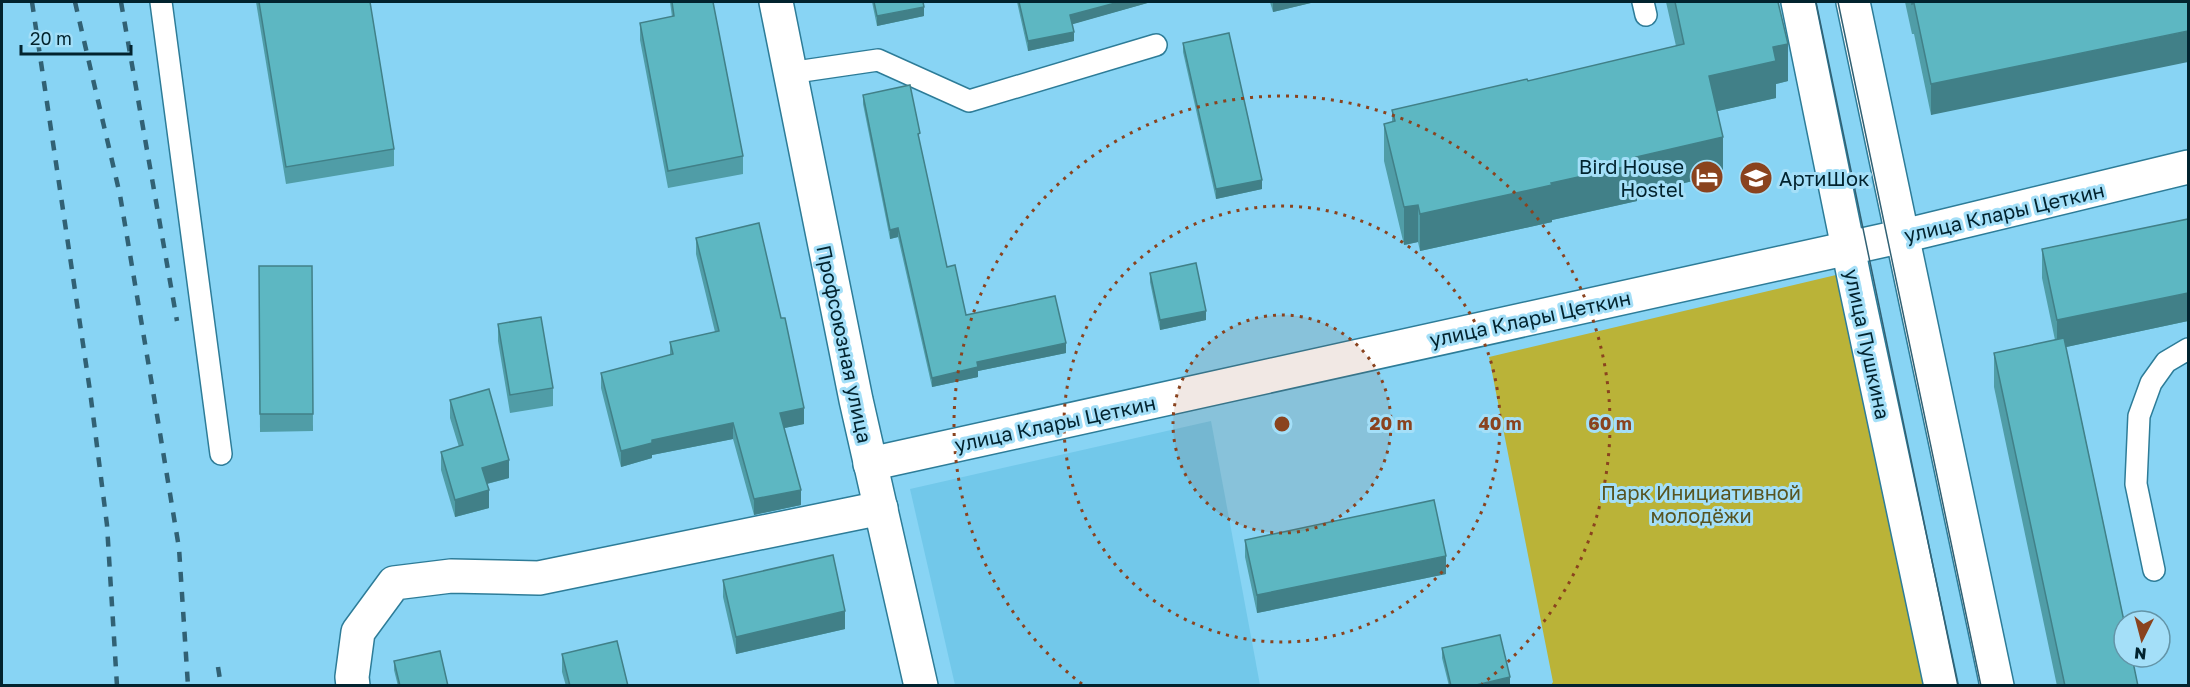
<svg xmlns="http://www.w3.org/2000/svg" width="2190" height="687" font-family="'Golos Text',sans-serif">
	<rect width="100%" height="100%" fill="#88d4f4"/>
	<polygon fill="#72c8ea" points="1211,421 1260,685 955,685 910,489"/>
	<polygon fill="#bab338" points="1836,275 1926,685 1551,685 1553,682 1489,357"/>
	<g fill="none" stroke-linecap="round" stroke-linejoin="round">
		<g stroke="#2d7c98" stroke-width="24">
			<g id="service">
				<polyline points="161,2 221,454"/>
				<polyline points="1643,2 1646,15"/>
				<polyline points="789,73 878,60 969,101 1156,45"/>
				<polyline points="2154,570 2136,484 2139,416 2151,383 2166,362 2188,349"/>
			</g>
		</g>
		<g stroke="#2d7c98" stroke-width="36">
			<g id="minor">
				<polyline points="1798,2 1856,287 1941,686"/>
				<polyline points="1853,2 1997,686"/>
				<polyline points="870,464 1903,236 2188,167"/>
				<polyline points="353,686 352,677 358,632 394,583 451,576 539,578 881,508"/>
			</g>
		</g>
		<g stroke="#2d7c98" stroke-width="36">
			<polyline id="tertiary" points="776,2 856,400 921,686"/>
		</g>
		<use href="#service" stroke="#fff" stroke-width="21"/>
		<use href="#minor" stroke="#fff" stroke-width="33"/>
		<use href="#tertiary" stroke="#fff" stroke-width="33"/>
		<g stroke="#316174" stroke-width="1.5">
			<polyline points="1816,2 1958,686"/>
			<polyline points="1838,2 1981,686"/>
		</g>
		<g stroke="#316174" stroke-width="4.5" stroke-dasharray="10 10" stroke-linecap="butt">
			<polyline points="32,2 90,391 107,525 117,686"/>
			<polyline points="75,2 120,195 153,391 179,548 188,686"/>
			<polyline points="121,2 177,321"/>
			<polyline points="218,667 221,686"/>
		</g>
	</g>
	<g fill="#509da7">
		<polygon points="256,2 370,2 394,149 394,166 286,184"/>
		<polygon points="670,2 713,2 743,156 743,174 668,188 640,40 640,23 672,17"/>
		<polygon points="872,2 925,2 923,2 924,16 877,26"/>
		<polygon points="1017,2 1151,2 1072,24 1074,41 1028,51"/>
		<polygon points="1270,2 1315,2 1273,12"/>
		<polygon points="1666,2 1778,2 1788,81 1776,84 1776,98 1717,111 1723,174 1637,194 1637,201 1552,220 1552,222 1420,251 1418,242 1404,245 1384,161 1384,124 1392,122 1392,110 1528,81 1676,46"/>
		<polygon points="1905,2 2188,2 1931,115 1914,34 1912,34"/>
		<polygon points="1183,43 1262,189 1216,199 1183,52"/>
		<polygon points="863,95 920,143 947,267 966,315 1066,353 978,371 978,377 932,387 898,237 890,239 863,104"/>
		<polygon points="2188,219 2188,321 2066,347 2138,686 2057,686 1994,387 1994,353 2055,340 2042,278 2042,249"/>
		<polygon points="696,238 804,424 784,428 801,505 754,515 733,439 652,455 652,458 621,467 601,388 601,373 670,355 670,342 715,332 696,254"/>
		<polygon points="259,266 312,266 313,431 260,432"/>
		<polygon points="1150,273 1206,320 1160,330 1150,282"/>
		<polygon points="498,324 553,388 553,406 510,413 498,341"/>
		<polygon points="450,400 509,478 487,484 489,508 455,517 441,470 441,452 459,447 450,418"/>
		<polygon points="1245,540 1446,574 1257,613 1245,557"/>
		<polygon points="723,580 845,629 736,654 723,597"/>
		<polygon points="1442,648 1510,686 1449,686 1442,658"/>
		<polygon points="562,654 628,686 566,686 562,672"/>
		<polygon points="394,661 448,686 398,686 394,670"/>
	</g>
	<g fill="#418088">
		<polygon points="1119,2 1151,2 1070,25 1070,15"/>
		<polygon points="1278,2 1315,2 1273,12 1273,3"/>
		<polygon points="924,7 924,16 877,26 877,16"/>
		<polygon points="2188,31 2188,62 1931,115 1931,84"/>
		<polygon points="1074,32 1074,41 1028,51 1028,41"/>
		<polygon points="1788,44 1788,81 1776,84 1776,98 1709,113 1709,76 1773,47"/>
		<polygon points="1723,137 1723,174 1637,194 1637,201 1552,220 1552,222 1420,251 1420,214 1551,183 1636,157"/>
		<polygon points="1262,180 1262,189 1216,199 1216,189"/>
		<polygon points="1418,205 1418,242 1404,245 1404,207"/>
		<polygon points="898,228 898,237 890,239 890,230"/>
		<polygon points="2188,293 2188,321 2057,349 2057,320"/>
		<polygon points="1206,311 1206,320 1160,330 1160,320"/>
		<polygon points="1066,343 1066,353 978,371 978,377 932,387 932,378 977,362"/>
		<polygon points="804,408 804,424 780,429 780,413"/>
		<polygon points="733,423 733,439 652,455 652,458 621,467 621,451 652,440"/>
		<polygon points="509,460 509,478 482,485 482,468"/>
		<polygon points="489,490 489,508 455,517 455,500"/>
		<polygon points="801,490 801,505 754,515 754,499"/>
		<polygon points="1446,556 1446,574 1257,613 1257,595"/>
		<polygon points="845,611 845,629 736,654 736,637"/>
		<polygon points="1510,677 1510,686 1472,686"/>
	</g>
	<g fill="#5db7c2" stroke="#418088" stroke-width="1.5">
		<polygon points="259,2 370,2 394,149 286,167"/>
		<polygon points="672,2 713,2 743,156 668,171 640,23 674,16"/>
		<polygon points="874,2 923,2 924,7 877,16"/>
		<polygon points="1019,2 1119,2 1070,15 1074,32 1028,41"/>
		<polygon points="1675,2 1778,2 1788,44 1773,47 1776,61 1709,76 1723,137 1636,157 1637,164 1551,183 1552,185 1420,214 1418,205 1404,207 1384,124 1395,121 1392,110 1527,79 1528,81 1684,44"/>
		<polygon points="1912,2 2188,2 2188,31 1931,84 1914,3 1912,4"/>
		<polygon points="1229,33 1262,180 1216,189 1183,43"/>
		<polygon points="910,85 920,133 918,134 947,267 955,265 966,315 1055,296 1066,343 977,362 978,367 932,378 898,228 890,230 863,95"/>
		<polygon points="2188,219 2188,293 2057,320 2042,249"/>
		<polygon points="759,223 781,318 785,318 804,408 780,413 801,490 754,499 733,423 652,440 652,443 621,451 601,373 673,354 670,342 719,331 696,238"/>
		<polygon points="1196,263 1206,311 1160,320 1150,273"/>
		<polygon points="259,266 312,266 313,414 260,414"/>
		<polygon points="541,317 553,388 510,395 498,324"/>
		<polygon points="2064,338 2124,621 2124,657 2132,657 2138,686 2065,686 1994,353"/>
		<polygon points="489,389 509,460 482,468 489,490 455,500 441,452 463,445 450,400"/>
		<polygon points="1434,500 1446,556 1257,595 1245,540"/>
		<polygon points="833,555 845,611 736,637 723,580"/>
		<polygon points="1500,635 1510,677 1472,686 1451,686 1442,648"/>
		<polygon points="617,641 628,686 570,686 562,654"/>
		<polygon points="440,651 448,686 400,686 394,661"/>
	</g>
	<circle cx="1282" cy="424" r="109" fill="#8a431e" fill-opacity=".12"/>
	<g fill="none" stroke="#8a431e" stroke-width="3" stroke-dasharray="3 6">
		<circle cx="1282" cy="424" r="109"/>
		<circle cx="1282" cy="424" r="218"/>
		<path d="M1082 684A328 328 0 1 1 1482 684"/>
	</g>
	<defs>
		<g id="hotel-disc" transform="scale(1.725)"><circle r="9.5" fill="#8a431e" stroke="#a4dff8"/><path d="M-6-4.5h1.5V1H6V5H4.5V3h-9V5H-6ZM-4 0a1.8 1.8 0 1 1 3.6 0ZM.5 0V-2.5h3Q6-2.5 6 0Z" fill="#fff"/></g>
		<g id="school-disc" transform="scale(1.725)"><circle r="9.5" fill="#8a431e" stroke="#a4dff8"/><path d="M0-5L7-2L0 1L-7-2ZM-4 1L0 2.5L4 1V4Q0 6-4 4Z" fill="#fff"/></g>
	</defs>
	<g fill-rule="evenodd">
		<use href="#hotel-disc" x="1707" y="177"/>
		<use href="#school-disc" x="1756" y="178"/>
	</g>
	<g text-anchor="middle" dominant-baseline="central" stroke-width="6" stroke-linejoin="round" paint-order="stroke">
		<g font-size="20" fill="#02232e" stroke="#a4dff8" text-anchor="end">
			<text x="1684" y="166">Bird House<tspan x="1684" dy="23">Hostel</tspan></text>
			<text x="1779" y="178" text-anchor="start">АртиШок</text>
		</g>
		<g font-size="20" fill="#02232e" stroke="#a4dff8">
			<text transform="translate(2004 212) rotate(-13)">улица Клары Цеткин</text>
			<text transform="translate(1530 318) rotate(-12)">улица Клары Цеткин</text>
			<text transform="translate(845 344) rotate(78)">Профсоюзная улица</text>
			<text transform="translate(1868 344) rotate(78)">улица Пушкина</text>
			<text transform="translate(1055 423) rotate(-12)">улица Клары Цеткин</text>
		</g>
		<g font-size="20" fill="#575421" stroke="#a4dff8">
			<text x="1701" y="492">Парк Инициативной<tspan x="1701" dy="23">молодёжи</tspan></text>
		</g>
	</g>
	<circle cx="1282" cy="424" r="9" fill="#8a431e" stroke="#a4dff8" stroke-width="3"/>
	<g font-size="18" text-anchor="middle" font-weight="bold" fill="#8a431e" stroke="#a4dff8" stroke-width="6" stroke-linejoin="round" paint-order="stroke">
		<text x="1391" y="430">20 m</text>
		<text x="1500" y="430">40 m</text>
		<text x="1610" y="430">60 m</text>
	</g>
	<rect width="2190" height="687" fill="none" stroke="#02232e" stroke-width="6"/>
	<g transform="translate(2142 639) rotate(186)"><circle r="28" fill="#a4dff8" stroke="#6394a7" stroke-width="1.5"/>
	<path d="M0-4.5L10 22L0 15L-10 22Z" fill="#8a431e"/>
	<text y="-9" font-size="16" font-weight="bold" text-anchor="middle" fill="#02232e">N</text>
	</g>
	<path d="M21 45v9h110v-9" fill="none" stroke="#02232e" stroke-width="3"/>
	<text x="30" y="45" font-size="18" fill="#02232e" stroke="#a4dff8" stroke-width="4.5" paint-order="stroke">20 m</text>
</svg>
